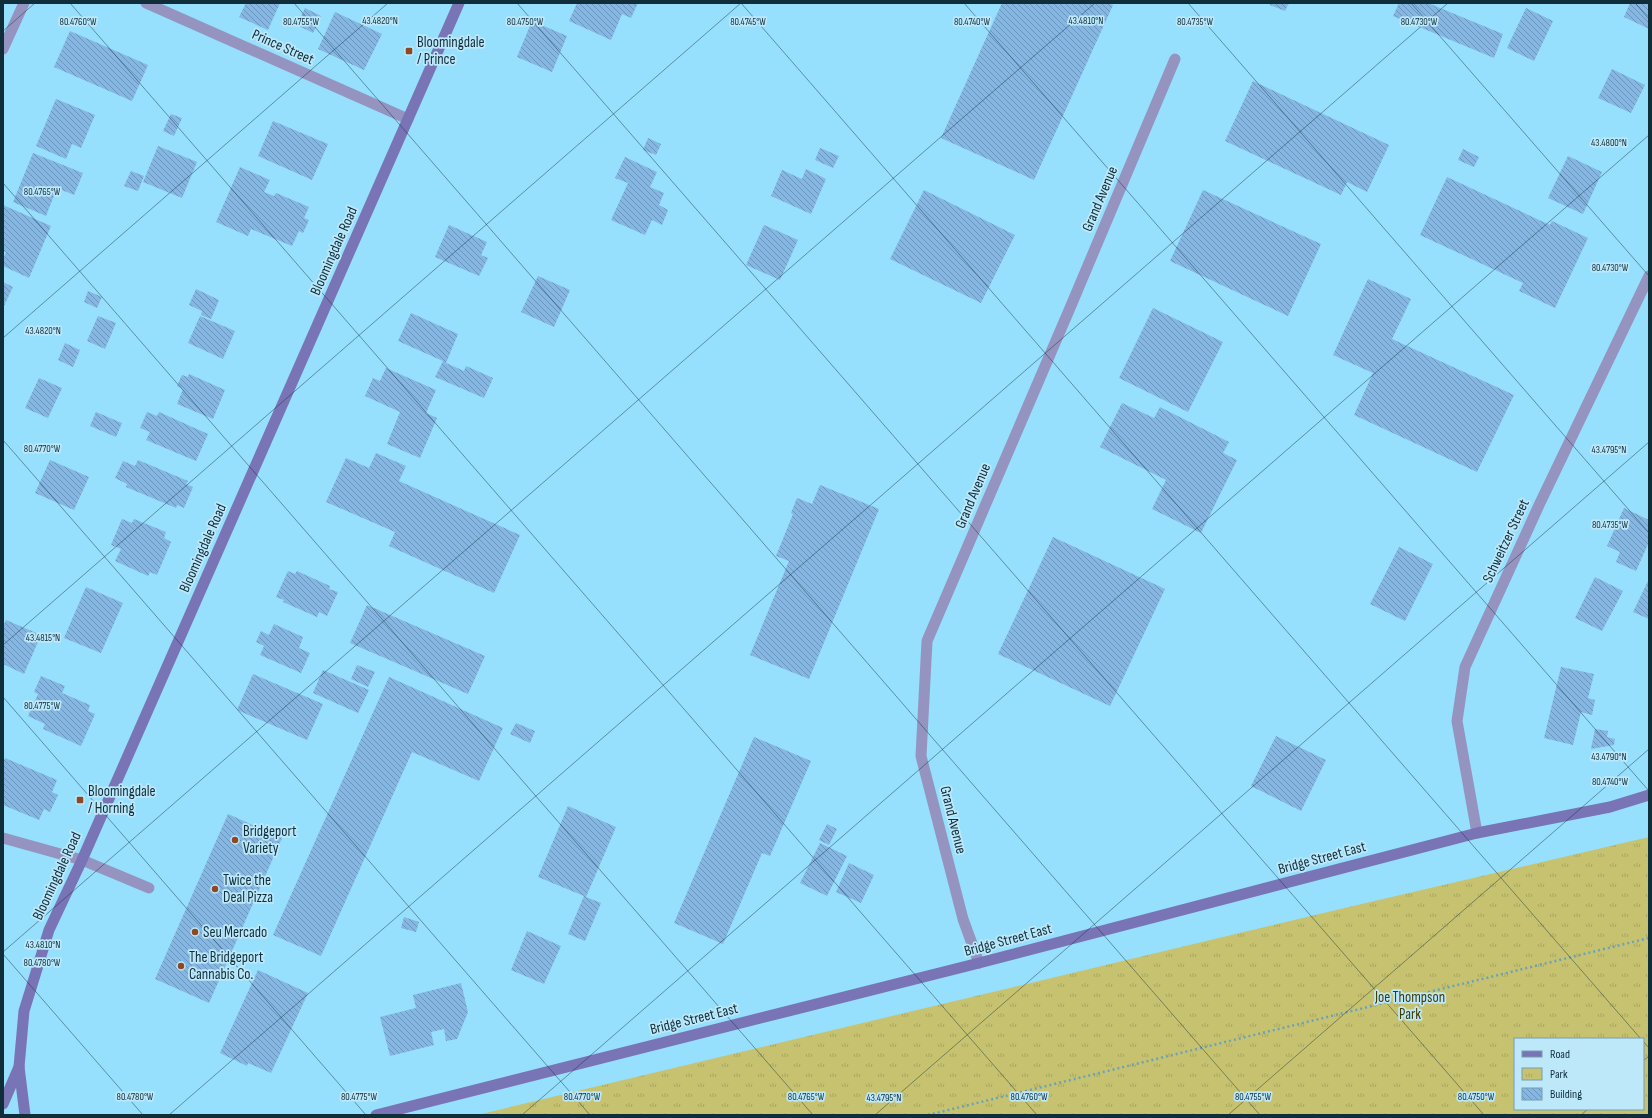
<svg xmlns="http://www.w3.org/2000/svg" width="1652" height="1118" font-family="'Sofia Sans Condensed',sans-serif">
	<defs>
		<pattern id="park-tufts" width="24" height="20" patternUnits="userSpaceOnUse"><rect width="24" height="20" fill="#c7c26f"/><path d="M3 7l-1-3M5 7V3M7 7l1-3M15 17l-1-3M17 17v-4M19 17l1-3" fill="none" stroke="#aaa761"/></pattern>
		<pattern id="building-back-hatch" width="6" height="6" patternUnits="userSpaceOnUse"><rect width="6" height="6" fill="#85b7e4"/><path d="M-1 5l2 2M0 0l6 6M5-1l2 2" fill="none" stroke="#6b95ba"/></pattern>
	</defs>
	<rect width="100%" height="100%" fill="#96dffd"/>
	<path fill="url(#park-tufts)" fill-rule="evenodd" d="M1649,837V1115H477L1353,906ZM1515,1039H1643V1109H1515Z"/>
	<g fill="url(#building-back-hatch)">
		<polygon points="246,3 280,3 268,30 239,17"/>
		<polygon points="577,3 638,3 631,18 622,14 611,40 569,21"/>
		<polygon points="1002,3 1108,3 1113,5 1034,180 941,138"/>
		<polygon points="1270,3 1289,3 1285,11 1270,5"/>
		<polygon points="1399,3 1428,3 1503,34 1494,58 1393,16"/>
		<polygon points="1630,3 1649,3 1649,29 1624,17"/>
		<polygon points="305,8 321,16 313,33 297,25"/>
		<polygon points="1526,8 1553,21 1534,61 1507,48"/>
		<polygon points="335,12 382,34 364,70 318,49"/>
		<polygon points="532,21 567,36 552,72 517,57"/>
		<polygon points="70,31 148,65 132,101 54,67"/>
		<polygon points="1612,69 1645,85 1631,113 1598,98"/>
		<polygon points="1253,81 1389,145 1367,192 1347,182 1341,195 1225,141"/>
		<polygon points="56,99 95,115 81,148 72,144 66,159 36,146"/>
		<polygon points="171,114 182,118 174,136 163,131"/>
		<polygon points="273,121 328,144 312,180 258,156"/>
		<polygon points="648,138 661,144 656,155 643,150"/>
		<polygon points="158,146 197,162 182,198 143,182"/>
		<polygon points="820,148 839,156 833,168 815,160"/>
		<polygon points="1463,149 1479,157 1474,167 1458,160"/>
		<polygon points="33,153 83,173 74,195 57,188 46,216 13,202"/>
		<polygon points="1568,156 1602,172 1583,214 1548,198"/>
		<polygon points="625,157 657,172 650,187 664,193 659,205 668,210 662,225 652,220 645,235 611,220 628,183 615,178"/>
		<polygon points="240,167 270,180 264,192 274,196 276,193 309,207 304,218 309,220 303,233 299,231 292,246 251,229 248,236 216,222"/>
		<polygon points="806,169 826,179 811,214 771,196 782,170 802,179"/>
		<polygon points="131,171 144,176 138,191 124,186"/>
		<polygon points="1447,177 1550,225 1552,221 1588,238 1555,308 1519,291 1523,283 1420,235"/>
		<polygon points="924,190 1015,235 981,303 890,259"/>
		<polygon points="1203,190 1321,244 1288,316 1170,261"/>
		<polygon points="3,205 51,226 29,278 3,266 3,260 6,252 3,251"/>
		<polygon points="449,225 487,242 481,255 488,258 479,276 435,257"/>
		<polygon points="764,225 798,240 780,280 746,265"/>
		<polygon points="538,276 570,290 554,327 521,312"/>
		<polygon points="1368,279 1411,299 1392,339 1514,395 1477,472 1354,415 1373,373 1333,355"/>
		<polygon points="3,282 13,287 3,308"/>
		<polygon points="196,289 219,300 211,319 201,315 202,311 189,305"/>
		<polygon points="88,291 102,297 97,308 84,302"/>
		<polygon points="1153,308 1223,342 1188,412 1119,378"/>
		<polygon points="411,313 458,334 446,363 464,371 466,366 493,378 484,398 435,377 443,361 398,341"/>
		<polygon points="98,316 116,323 105,349 87,341"/>
		<polygon points="200,316 235,331 223,359 188,343"/>
		<polygon points="65,343 80,350 73,367 58,360"/>
		<polygon points="386,368 436,390 426,413 437,418 420,458 387,444 400,412 365,396 373,378 380,381"/>
		<polygon points="189,374 225,390 213,419 177,404 183,389 177,386 182,375 188,377"/>
		<polygon points="39,378 62,388 48,418 25,408"/>
		<polygon points="1122,403 1154,418 1160,407 1229,442 1223,453 1237,460 1201,533 1152,509 1166,480 1100,447"/>
		<polygon points="96,412 122,423 116,437 90,426"/>
		<polygon points="147,412 157,416 159,412 208,434 196,461 146,440 150,432 140,428"/>
		<polygon points="376,453 406,466 399,481 520,535 494,593 389,546 395,532 326,502 346,458 369,468"/>
		<polygon points="50,460 89,477 74,510 35,493"/>
		<polygon points="138,460 188,481 186,484 193,487 184,508 177,505 176,508 126,487 127,484 115,478 123,461 135,466"/>
		<polygon points="820,485 879,509 809,679 750,655 789,561 776,556 793,514 791,513 797,498 812,504"/>
		<polygon points="1624,508 1649,520 1649,542 1636,571 1616,562 1620,552 1607,546"/>
		<polygon points="122,519 132,523 134,519 166,532 164,538 171,542 157,575 150,572 148,576 115,561 121,549 111,545"/>
		<polygon points="1053,537 1165,589 1110,706 998,654"/>
		<polygon points="1399,547 1433,564 1405,621 1370,604"/>
		<polygon points="288,571 295,574 297,571 330,586 329,589 338,592 327,616 319,612 317,617 283,602 284,600 276,597"/>
		<polygon points="1595,577 1623,591 1602,631 1575,618"/>
		<polygon points="1648,581 1649,582 1649,619 1633,612"/>
		<polygon points="86,587 123,603 101,653 64,638"/>
		<polygon points="367,605 485,656 468,694 350,643"/>
		<polygon points="6,620 41,635 24,674 3,664 3,626"/>
		<polygon points="274,624 303,637 299,648 310,653 301,673 260,655 264,646 256,642 261,631 269,635"/>
		<polygon points="357,665 375,672 368,687 351,679"/>
		<polygon points="1561,667 1594,674 1588,698 1595,700 1592,715 1581,712 1573,745 1544,738"/>
		<polygon points="323,670 369,690 358,713 313,693"/>
		<polygon points="253,674 323,704 307,740 237,710"/>
		<polygon points="41,676 65,686 62,693 90,705 88,711 95,714 81,746 43,729 45,724 28,716 38,694 34,692"/>
		<polygon points="389,677 503,728 479,781 412,752 321,956 273,935"/>
		<polygon points="516,723 535,731 530,743 510,734"/>
		<polygon points="1595,729 1608,731 1607,737 1615,739 1614,745 1591,749"/>
		<polygon points="1276,736 1326,760 1301,811 1251,786"/>
		<polygon points="754,737 811,761 770,856 762,853 723,944 674,923"/>
		<polygon points="5,758 57,780 52,792 58,795 50,812 44,809 39,820 3,805 3,762"/>
		<polygon points="568,806 616,827 586,897 601,903 585,941 568,934 584,896 538,877"/>
		<polygon points="228,814 282,838 209,1003 155,979"/>
		<polygon points="827,824 837,829 829,845 819,840"/>
		<polygon points="820,843 847,856 827,896 800,883"/>
		<polygon points="849,863 874,875 861,903 836,892"/>
		<polygon points="404,917 419,922 416,932 401,928"/>
		<polygon points="527,931 561,946 544,984 511,970"/>
		<polygon points="258,970 308,993 271,1073 248,1063 247,1066 220,1053"/>
		<polygon points="461,983 468,1012 457,1039 446,1041 444,1029 431,1032 434,1045 390,1056 380,1017 416,1008 413,995"/>
	</g>
	<g fill="none" stroke-linecap="round" stroke-linejoin="round">
		<polyline stroke="#68a3ba" stroke-width="2.5" stroke-dasharray="2 3" stroke-linecap="butt" points="928,1115 1649,938"/>
		<polyline stroke="#9594c1" stroke-width="11" points="82,860 149,888"/>
		<g stroke="#9594c1" stroke-width="11">
			<polyline points="146,3 408,119"/>
			<polyline points="3,49 24,3"/>
			<polyline points="1477,833 1457,721 1465,667 1540,503 1649,276"/>
			<polyline points="3,838 82,860"/>
			<polyline points="979,963 963,919 921,756 927,641 1070,308 1175,59"/>
		</g>
		<g stroke="#7874b6" stroke-width="11">
			<polyline points="3,1104 19,1067"/>
			<polyline points="25,1115 19,1067 24,1011 49,930 82,860 459,3"/>
			<polyline points="376,1115 979,963 1477,833 1610,807 1649,795"/>
		</g>
	</g>
	<path fill="none" stroke="#0f2e3a" stroke-width="1" stroke-opacity="0.45" d="M70,3L1037,1115M294,3L1260,1115M517,3L1484,1115M741,3L1641,1039M964,3L1649,791M1188,3L1649,533M1411,3L1649,276M1635,3L1649,19M3,31L35,3M3,183L813,1115M3,338L388,3M3,440L590,1115M3,645L741,3M3,697L366,1115M3,952L1095,3M3,954L143,1115M1643,1041L1649,1048M1643,1061L1649,1056M169,1115L1448,3M522,1115L1649,135M875,1115L1649,442M1228,1115L1649,749M1581,1115L1588,1109"/>
	<g fill="#8e4723" stroke="#bde8fa" stroke-width="1.5">
		<rect x="405" y="47" width="8" height="8" rx="2"/>
		<rect x="76" y="796" width="8" height="8" rx="2"/>
		<circle cx="235" cy="840" r="4"/>
		<circle cx="215" cy="889" r="4"/>
		<circle cx="195" cy="932" r="4"/>
		<circle cx="181" cy="966" r="4"/>
	</g>
	<g text-anchor="middle" dominant-baseline="central" stroke-width="3.5" stroke-linejoin="round" paint-order="stroke">
		<g font-size="15" fill="#0f2e3a" stroke="#bde8fa" text-anchor="start">
			<text x="417" y="42">Bloomingdale<tspan x="417" dy="17">/ Prince</tspan></text>
			<text x="88" y="791">Bloomingdale<tspan x="88" dy="17">/ Horning</tspan></text>
			<text x="243" y="831">Bridgeport<tspan x="243" dy="17">Variety</tspan></text>
			<text x="223" y="880">Twice the<tspan x="223" dy="17">Deal Pizza</tspan></text>
			<text x="203" y="932">Seu Mercado</text>
			<text x="189" y="957">The Bridgeport<tspan x="189" dy="17">Cannabis Co.</tspan></text>
		</g>
		<g font-size="15" fill="#0f2e3a" stroke="#bde8fa">
			<text transform="translate(283 47) rotate(24)">Prince Street</text>
			<text transform="translate(1100 199) rotate(-67)">Grand Avenue</text>
			<text transform="translate(334 251) rotate(-66)">Bloomingdale Road</text>
			<text transform="translate(973 496) rotate(-67)">Grand Avenue</text>
			<text transform="translate(1506 541) rotate(-65)">Schweitzer Street</text>
			<text transform="translate(203 548) rotate(-66)">Bloomingdale Road</text>
			<text transform="translate(953 820) rotate(76)">Grand Avenue</text>
			<text transform="translate(1322 858) rotate(-15)">Bridge Street East</text>
			<text transform="translate(57 876) rotate(-65)">Bloomingdale Road</text>
			<text transform="translate(1008 940) rotate(-15)">Bridge Street East</text>
			<text transform="translate(694 1019) rotate(-14)">Bridge Street East</text>
		</g>
		<g font-size="15" fill="#3e3b03" stroke="#bde8fa">
			<text x="1410" y="997">Joe Thompson<tspan x="1410" dy="17">Park</tspan></text>
		</g>
	</g>
	<g font-size="10" text-anchor="middle" fill="#0f2e3a" stroke="#bde8fa" stroke-width="3.5" stroke-linejoin="round" paint-order="stroke">
		<text x="1086" y="24">43.4810°N</text>
		<text x="380" y="24">43.4820°N</text>
		<text x="1419" y="25">80.4730°W</text>
		<text x="78" y="25">80.4760°W</text>
		<text x="301" y="25">80.4755°W</text>
		<text x="525" y="25">80.4750°W</text>
		<text x="748" y="25">80.4745°W</text>
		<text x="972" y="25">80.4740°W</text>
		<text x="1195" y="25">80.4735°W</text>
		<text x="1609" y="146">43.4800°N</text>
		<text x="42" y="195">80.4765°W</text>
		<text x="1610" y="271">80.4730°W</text>
		<text x="43" y="334">43.4820°N</text>
		<text x="42" y="452">80.4770°W</text>
		<text x="1609" y="453">43.4795°N</text>
		<text x="1610" y="528">80.4735°W</text>
		<text x="43" y="641">43.4815°N</text>
		<text x="42" y="709">80.4775°W</text>
		<text x="1609" y="760">43.4790°N</text>
		<text x="1610" y="785">80.4740°W</text>
		<text x="43" y="948">43.4810°N</text>
		<text x="42" y="966">80.4780°W</text>
		<text x="135" y="1100">80.4780°W</text>
		<text x="359" y="1100">80.4775°W</text>
		<text x="582" y="1100">80.4770°W</text>
		<text x="806" y="1100">80.4765°W</text>
		<text x="1029" y="1100">80.4760°W</text>
		<text x="1253" y="1100">80.4755°W</text>
		<text x="1476" y="1100">80.4750°W</text>
		<text x="884" y="1101">43.4795°N</text>
	</g>
	<rect width="1652" height="1118" fill="none" stroke="#0f2e3a" stroke-width="8"/>
	<rect x="1514" y="1038" width="130" height="72" fill="#bde8fa" stroke="#779ead"/>
	<rect x="1522" y="1051" width="20" height="6" fill="#7874b6" stroke="#779ead"/>
	<text x="1550" y="1058" font-size="12" fill="#0f2e3a">Road</text>
	<rect x="1522" y="1068" width="20" height="12" fill="url(#park-tufts)" stroke="#779ead"/>
	<text x="1550" y="1078" font-size="12" fill="#0f2e3a">Park</text>
	<rect x="1522" y="1088" width="20" height="12" fill="url(#building-back-hatch)" stroke="#779ead"/>
	<text x="1550" y="1098" font-size="12" fill="#0f2e3a">Building</text>
</svg>
